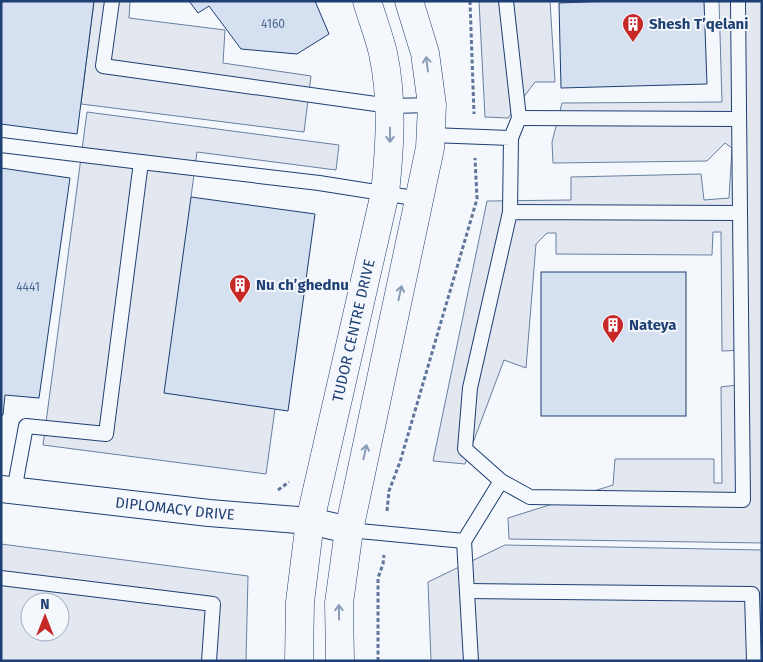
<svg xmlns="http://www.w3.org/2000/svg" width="763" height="662" font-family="'Fira Sans',sans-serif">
	<rect width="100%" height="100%" fill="#f4f7fb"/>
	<g fill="#e3e8f0" stroke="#687fa3" fill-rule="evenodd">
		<polygon points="94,1 130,1 129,18 225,30 223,63 311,76 304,132 81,104"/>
		<polygon points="479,1 550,1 555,82 535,82 508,118 485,117"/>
		<polygon points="719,1 762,1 762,543 509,539 508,518 613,485 615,459 714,459 714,483 722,483 721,387 745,384 745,350 722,351 721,232 713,232 712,255 556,254 556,233 547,233 536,244 526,368 504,360 465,464 433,461 487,201 571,200 571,177 701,174 704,200 729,198 732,148 725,143 707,161 553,163 552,142 562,103 722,102"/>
		<polygon points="87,112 339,145 336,170 197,152 191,197 275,409 266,474 43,445"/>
		<path d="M1,544L248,576L246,661H1ZM30,602H60V632H30Z"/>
		<polygon points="505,545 762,550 762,661 431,661 428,582"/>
	</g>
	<g fill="#d5e0f0" stroke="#1d3f73">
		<polygon points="1,1 94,1 77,134 1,124"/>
		<polygon points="189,1 315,1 329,34 297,54 241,49 209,6 198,13"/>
		<polygon points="609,1 704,1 707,84 561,88 559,3"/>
		<polygon points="1,168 70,178 39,398 5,395 3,415 1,416"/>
		<polygon points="191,197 315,214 288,411 164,393"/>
		<rect x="541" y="272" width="145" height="144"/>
	</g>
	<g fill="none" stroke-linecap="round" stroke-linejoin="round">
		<g stroke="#1d3f73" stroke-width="16">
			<g id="lane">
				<polyline points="112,1 103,66 390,106 432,105"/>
				<polyline points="506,1 519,118 511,138"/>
				<polyline points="738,1 740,213"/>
				<polyline points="519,118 738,119"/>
				<polyline points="431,135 511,138 510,212"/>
				<polyline points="1,145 141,162"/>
				<polyline points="14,491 26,426 106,434 141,162 319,183 420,199"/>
				<polyline points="349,530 464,541 471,661"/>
				<polyline points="464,541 501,481 530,497 743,500 740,213 510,212 470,388 465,449 501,481"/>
				<polyline points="1,578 213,604 209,661"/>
				<polyline points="468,591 752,594 754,661"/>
			</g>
		</g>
		<g stroke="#1d3f73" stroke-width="28">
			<g id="street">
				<path id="s1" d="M1,489L209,513L310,521L349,530"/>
			</g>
		</g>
		<g stroke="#1d3f73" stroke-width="29">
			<g id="secondary">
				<path id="s2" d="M299,661L300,602L310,521L385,193C390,146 393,100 383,53C379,36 372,18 367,1"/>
				<polyline points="340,661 339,603 349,530 430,148 432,105 425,53 409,1"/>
			</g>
		</g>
		<g stroke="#5e769c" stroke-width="3" stroke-dasharray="4 2.5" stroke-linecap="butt">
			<polyline points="470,1 474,114"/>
			<polyline points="278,490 289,482"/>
			<polyline points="387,511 389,491 400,462 477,199 475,158"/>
			<polyline points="378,661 378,578 383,564 384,555"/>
		</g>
		<use href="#lane" stroke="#f4f7fb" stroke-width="14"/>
		<use href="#street" stroke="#f4f7fb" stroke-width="26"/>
		<use href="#secondary" stroke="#f4f7fb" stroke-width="28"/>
	</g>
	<defs><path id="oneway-shaft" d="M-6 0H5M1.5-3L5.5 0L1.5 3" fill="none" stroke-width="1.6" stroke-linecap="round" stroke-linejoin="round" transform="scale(1.25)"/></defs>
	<g stroke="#889bb7">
		<use href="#oneway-shaft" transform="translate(427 64) rotate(-97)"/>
		<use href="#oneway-shaft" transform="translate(390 135) rotate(90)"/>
		<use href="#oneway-shaft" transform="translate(400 293) rotate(-78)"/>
		<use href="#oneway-shaft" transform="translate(365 452) rotate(-78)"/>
		<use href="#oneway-shaft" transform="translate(339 612) rotate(-91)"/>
	</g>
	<defs>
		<g id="building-pin" transform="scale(1.125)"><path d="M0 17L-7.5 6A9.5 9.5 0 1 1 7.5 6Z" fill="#c62828" stroke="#f4f7fb"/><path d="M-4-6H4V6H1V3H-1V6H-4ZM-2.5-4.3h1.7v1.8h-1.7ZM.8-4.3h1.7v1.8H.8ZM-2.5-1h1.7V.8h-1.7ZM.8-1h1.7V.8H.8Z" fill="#fff"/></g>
	</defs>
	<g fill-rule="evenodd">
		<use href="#building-pin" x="633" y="24"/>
		<use href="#building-pin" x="240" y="285"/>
		<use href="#building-pin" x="613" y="325"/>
	</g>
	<g text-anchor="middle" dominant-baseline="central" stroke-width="4" stroke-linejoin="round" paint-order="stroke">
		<g font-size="12" fill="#4b6792">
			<text x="273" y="24">4160</text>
			<text x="28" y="287">4441</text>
		</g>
		<g font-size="15" font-weight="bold" fill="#1d3f73" stroke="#f4f7fb" text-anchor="start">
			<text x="649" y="24">Shesh T’qelani</text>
			<text x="256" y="285">Nu ch’ghednu</text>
			<text x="629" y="325">Nateya</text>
		</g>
		<g font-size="15" fill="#1d3f73" stroke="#f4f7fb">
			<text stroke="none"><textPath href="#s2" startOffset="336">TUDOR CENTRE DRIVE</textPath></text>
			<text stroke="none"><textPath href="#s1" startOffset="175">DIPLOMACY DRIVE</textPath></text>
		</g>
	</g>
	<rect width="763" height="662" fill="none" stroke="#1d3f73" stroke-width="5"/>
	<g transform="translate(45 617)"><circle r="24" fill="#f4f7fb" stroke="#9eadc5"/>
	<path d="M0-4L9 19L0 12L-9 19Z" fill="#c62828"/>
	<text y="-8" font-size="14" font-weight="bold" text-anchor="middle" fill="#1d3f73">N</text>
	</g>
</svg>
